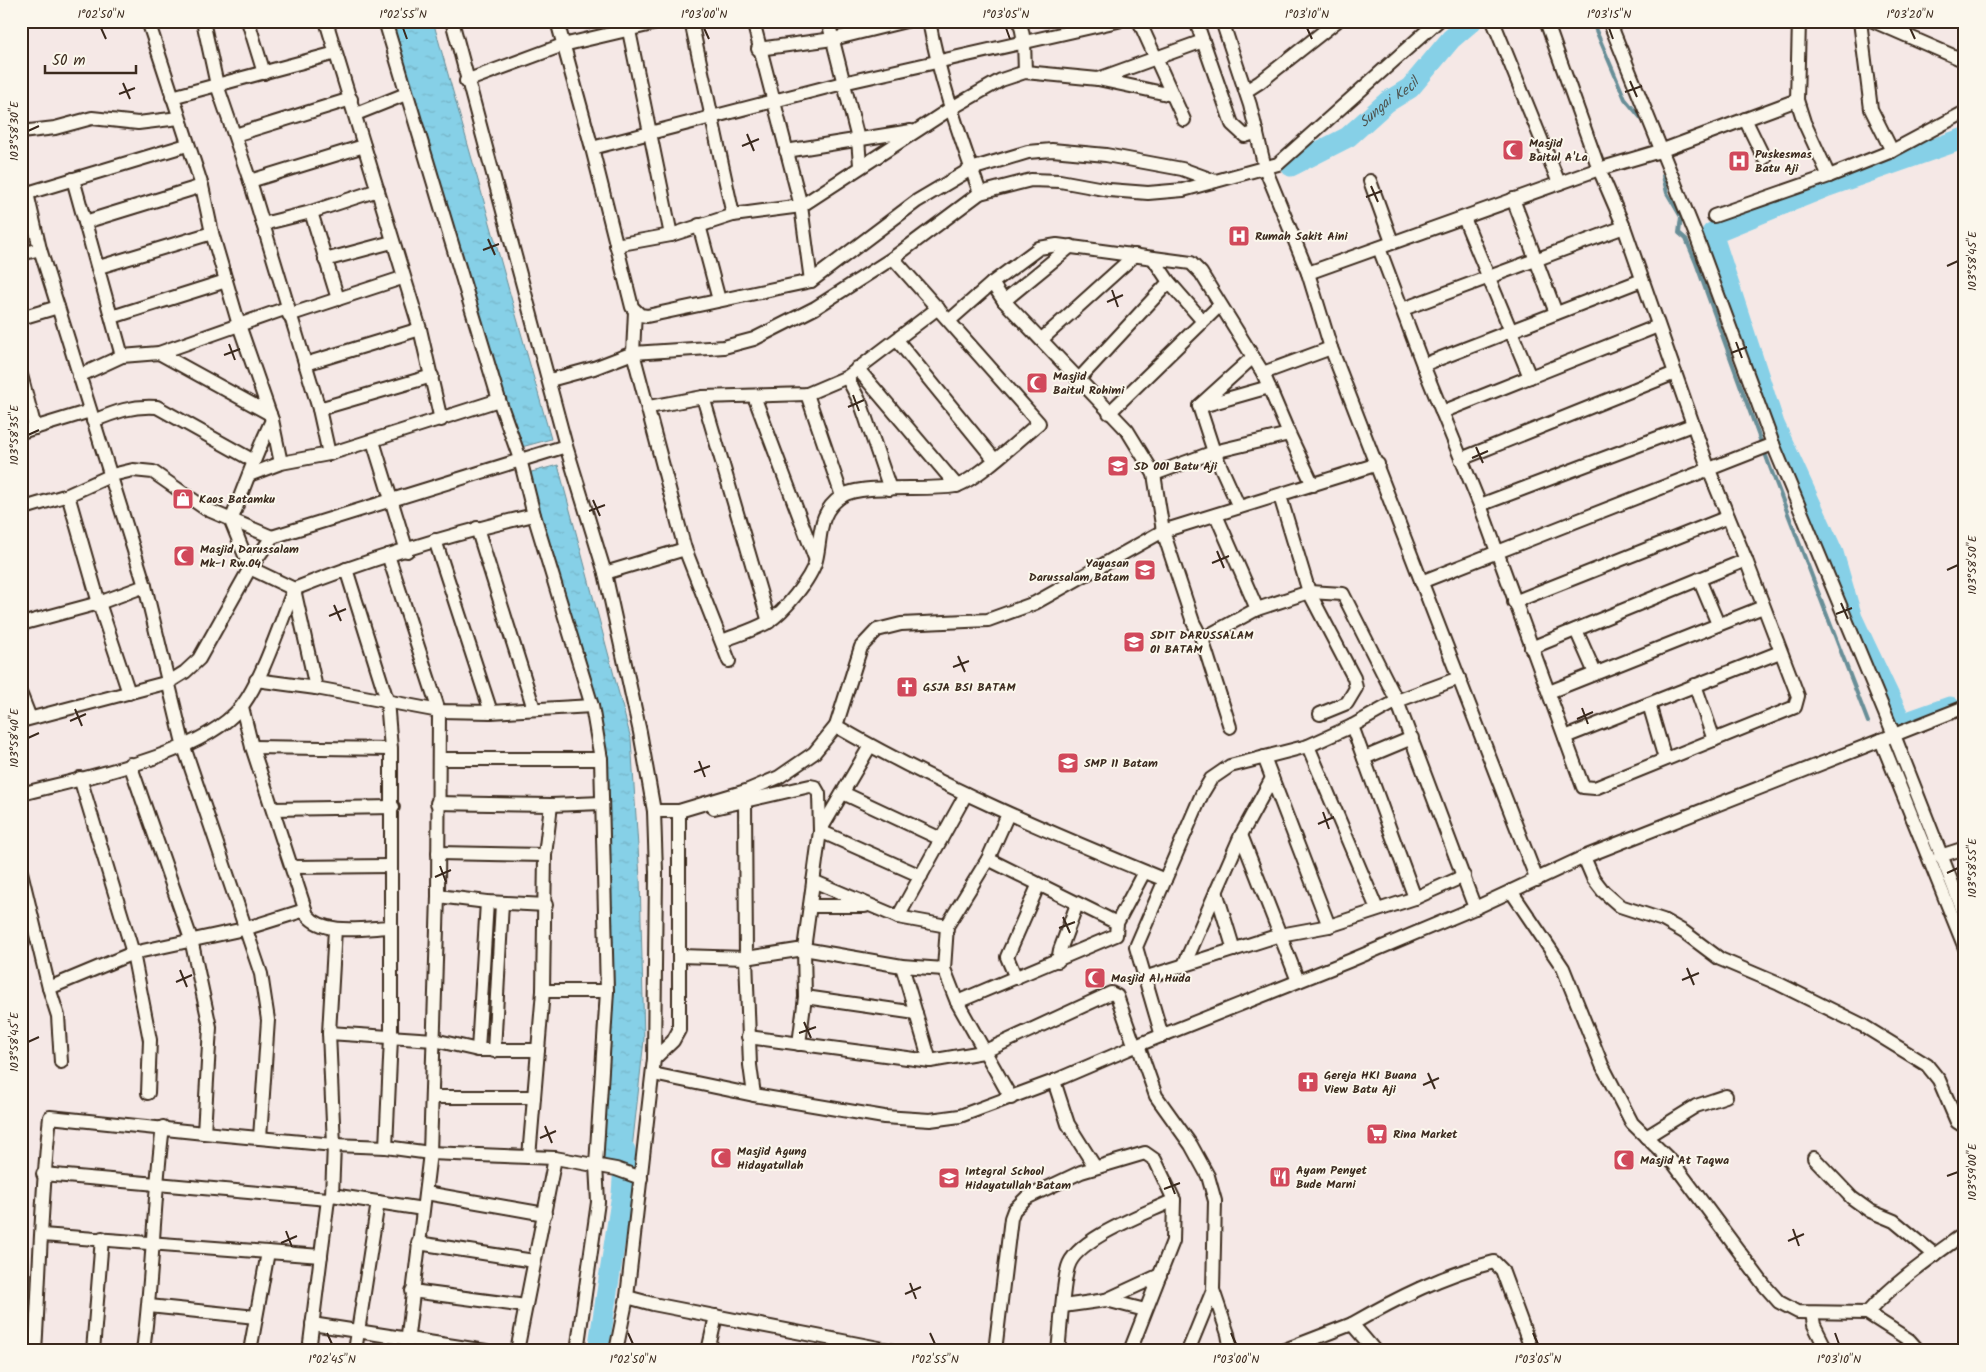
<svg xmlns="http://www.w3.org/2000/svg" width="1986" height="1372" font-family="Kalam,sans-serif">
	<defs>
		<pattern id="water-ripples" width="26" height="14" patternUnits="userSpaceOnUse" patternTransform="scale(1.25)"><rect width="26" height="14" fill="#86d0e7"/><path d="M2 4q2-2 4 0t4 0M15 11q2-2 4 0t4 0" fill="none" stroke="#75b3c6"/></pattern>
	</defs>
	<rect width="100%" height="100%" fill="#f5e8e6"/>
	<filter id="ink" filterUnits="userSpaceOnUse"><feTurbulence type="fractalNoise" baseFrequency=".02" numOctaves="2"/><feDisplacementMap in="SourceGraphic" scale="10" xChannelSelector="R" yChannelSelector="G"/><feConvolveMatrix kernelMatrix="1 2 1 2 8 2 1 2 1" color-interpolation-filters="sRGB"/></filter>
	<g filter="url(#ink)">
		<g fill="url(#water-ripples)" stroke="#688e97">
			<polygon points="389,21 433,21 551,439 518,448"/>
			<polygon points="558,465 631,739 640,878 644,1040 629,1176 603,1171 611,1001 602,738 524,474"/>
		</g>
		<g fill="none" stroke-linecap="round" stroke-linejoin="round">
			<g stroke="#688e97" stroke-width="4">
				<polyline points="1592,21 1625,99 1645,123"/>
				<polyline points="1663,176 1667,193 1681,217 1679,233 1686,239 1696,263 1770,467 1868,722"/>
			</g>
			<g stroke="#86d0e7" stroke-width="21">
				<path id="s1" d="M1291,166L1348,137L1387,102L1410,88L1451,39L1472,21"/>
				<polyline points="1950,707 1902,724 1852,618 1833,553 1774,424 1712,233 1828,186 1965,138"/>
				<polyline points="598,1351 622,1194 625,1150"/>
			</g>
			<g stroke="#3b2a1e" stroke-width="16">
				<g id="minor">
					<polyline points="148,21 202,186 212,233 239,325 272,420 281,463"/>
					<polyline points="203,21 217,85 250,181 319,409 329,454"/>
					<polyline points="248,21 264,73"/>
					<polyline points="326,21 420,329 441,420"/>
					<polyline points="385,21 499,400 520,459 534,515 592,706 601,759 607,991 596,1165 598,1202 577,1351"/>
					<polyline points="452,21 566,446 605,573 640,732 654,811 656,872 654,1059 627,1297 616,1351"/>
					<polyline points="557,21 592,148 632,307 640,315 647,316 811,281 917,201 971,169 1028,152 1052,150 1106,155 1182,169 1215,181"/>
					<polyline points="627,21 671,235"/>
					<polyline points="691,21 733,215"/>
					<polyline points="753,21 801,206 811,281"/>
					<polyline points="828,21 858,139 860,165"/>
					<path d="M929,21C940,81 960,136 980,193"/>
					<polyline points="1020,21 1024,41 1025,72"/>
					<polyline points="1139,21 1184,120"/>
					<polyline points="1196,21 1232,124 1245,136 1257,132"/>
					<polyline points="1222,21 1250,105 1265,168 1308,273 1331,348 1537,880"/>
					<polyline points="1493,21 1559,183"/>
					<polyline points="1609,21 1697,238 1773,444 1894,735 1965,916"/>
					<polyline points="1799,21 1797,100 1804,122 1829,176"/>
					<polyline points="1860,21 1871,109 1892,151"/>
					<polyline points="1873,21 1965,61"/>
					<polyline points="758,49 833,39 906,21"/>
					<polyline points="1098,79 1203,41"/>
					<polyline points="466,81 563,45 665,21"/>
					<polyline points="1246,91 1260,82 1337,21"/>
					<polyline points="172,97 336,53"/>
					<polyline points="356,114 406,94"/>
					<polyline points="1745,119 1764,158"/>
					<polyline points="21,132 55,128 92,118 138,123 179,118"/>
					<polyline points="235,135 351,99"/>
					<polyline points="592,148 843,83 1118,21"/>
					<polyline points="786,151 911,131"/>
					<polyline points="73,179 122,356"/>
					<polyline points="250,181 364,146"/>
					<polyline points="1370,181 1392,242"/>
					<polyline points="27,193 40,249 145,586 184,747 261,974 268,1020 260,1138"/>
					<polyline points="21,195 187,145"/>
					<polyline points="1513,199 1556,313"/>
					<polyline points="311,212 338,299"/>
					<polyline points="1714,216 1829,176 1892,151 1965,112"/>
					<polyline points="1464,218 1530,377"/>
					<polyline points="85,222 202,186"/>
					<polyline points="263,224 311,212 378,190"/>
					<polyline points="699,225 719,300"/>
					<polyline points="616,245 671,235 733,215 801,206 950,109 1001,80 1025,72 1098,79 1172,95"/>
					<polyline points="1379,248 1423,365 1480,505 1583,787 1595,788 1795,707 1798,696 1746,560 1709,470 1624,227 1599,169 1546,21"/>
					<polyline points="21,254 40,249"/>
					<polyline points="1153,258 1169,282 1203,321"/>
					<polyline points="325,260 392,242"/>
					<polyline points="99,267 212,233"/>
					<polyline points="1308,273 1599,169 1660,151 1797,100"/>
					<polyline points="992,283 1004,301 1127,430 1154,474 1163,531 1193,622 1202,639 1257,609 1309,592 1343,594 1397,701 1475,908"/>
					<polyline points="1004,301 1071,246"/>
					<polyline points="1403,309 1624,227"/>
					<polyline points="635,311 633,353 685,549 729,661"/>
					<polyline points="289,315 402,278"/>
					<polyline points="112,317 226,281"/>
					<polyline points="21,318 58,307"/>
					<polyline points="950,320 992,283 1039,248 1057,245 1191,263 1201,273 1263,373 1289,434 1313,485"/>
					<polyline points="1042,339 1135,255"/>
					<polyline points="897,340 994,459"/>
					<polyline points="159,353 270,414"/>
					<polyline points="305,364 420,329"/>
					<polyline points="1423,365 1642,280"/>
					<polyline points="857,368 957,486"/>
					<polyline points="1263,373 1331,348"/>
					<polyline points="21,375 35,428"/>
					<polyline points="79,376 122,356 159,353 287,308"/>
					<polyline points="847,377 861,404 890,489"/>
					<polyline points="550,380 594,368 633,353 724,347 754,339 815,308 893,258 980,193 1031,180 1060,181 1109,190 1148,193 1183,190 1278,164 1438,21"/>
					<polyline points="1078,380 1169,282"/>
					<polyline points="807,394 842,496"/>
					<polyline points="754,396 815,558"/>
					<polyline points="703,397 769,622"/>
					<polyline points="1199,406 1214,452 1239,507"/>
					<polyline points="1199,406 1253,357"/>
					<polyline points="1202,406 1269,387"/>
					<polyline points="649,407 703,397 807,394 847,377 938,308"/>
					<polyline points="319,409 432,376"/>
					<polyline points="1442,412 1658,326"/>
					<polyline points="1109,413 1220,305"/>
					<path d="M272,420C256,453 244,487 231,521L250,568L294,589"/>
					<path d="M93,421C115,412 133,405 157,407L252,460"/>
					<polyline points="21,432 90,411"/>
					<polyline points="373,441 407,551"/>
					<polyline points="1461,459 1675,373"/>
					<polyline points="1154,474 1214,452 1289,434"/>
					<polyline points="249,475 281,463 329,454 499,400"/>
					<polyline points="68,495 99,603 129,693"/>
					<polyline points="1280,496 1309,592 1354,678 1356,688 1347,703 1320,714"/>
					<polyline points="1480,505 1692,425"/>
					<polyline points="21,509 68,495 112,475 133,470 153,472 206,509 272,537"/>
					<polyline points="1216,515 1257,609"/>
					<polyline points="477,528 534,709"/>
					<polyline points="435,540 491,712"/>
					<polyline points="388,555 439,711 438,896 430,1153 406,1351"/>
					<polyline points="346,569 387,700 391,749 391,1038 386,1147"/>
					<polyline points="605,573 685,549"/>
					<polyline points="1699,579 1718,624"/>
					<polyline points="1421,582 1773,444"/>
					<polyline points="294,589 316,688"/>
					<polyline points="1514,602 1728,517"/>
					<polyline points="21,624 99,603 145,586"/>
					<polyline points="1576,630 1595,673"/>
					<polyline points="1202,639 1230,727"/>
					<path d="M722,641C737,635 754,630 768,622C784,612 811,579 816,560C822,535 817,513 842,496C860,483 928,491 955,486C973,483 1022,437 1039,423L893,258"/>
					<polyline points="1531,648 1746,560"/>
					<polyline points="256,680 316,688 439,711 491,712 592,706"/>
					<polyline points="1695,685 1714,740"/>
					<polyline points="1549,692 1763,607"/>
					<polyline points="21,695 30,718"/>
					<polyline points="1649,704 1665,759"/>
					<path d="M242,707L252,747L307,915C324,936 365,928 390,927"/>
					<polyline points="21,721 169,682 185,672 199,659 250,568 272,537 566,446"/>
					<path d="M836,726C941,787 1053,834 1165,880"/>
					<polyline points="1352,726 1415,898"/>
					<polyline points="1565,737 1780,652"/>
					<polyline points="1881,740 1965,948"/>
					<polyline points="1308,746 1377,909"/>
					<polyline points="252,747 391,749"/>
					<polyline points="1264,757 1329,926"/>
					<polyline points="1364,758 1412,738"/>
					<polyline points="439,759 601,759"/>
					<polyline points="130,764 191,939 210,1027 204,1133"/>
					<polyline points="80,778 133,953 150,1040 148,1093"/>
					<polyline points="843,793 941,839"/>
					<path d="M21,794C82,778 201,756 241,707C261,683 281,621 294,589C372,558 452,534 534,515"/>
					<polyline points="745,801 746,958 750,1065 754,1095"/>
					<polyline points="437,803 551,805 602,803"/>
					<polyline points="714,808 810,786 815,787 819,794 820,831 921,876"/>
					<polyline points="273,809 393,807"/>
					<polyline points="654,811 679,811 746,791 779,777 814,753 836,726 861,647 877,630 901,624 988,620 1035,603 1163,531 1378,464"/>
					<polyline points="1008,814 988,859 947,926 944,969 957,1002 1011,1098"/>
					<polyline points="1241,835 1298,981"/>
					<polyline points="438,853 545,855"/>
					<polyline points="1940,856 1965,848"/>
					<polyline points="1584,857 1593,878 1603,891 1620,906 1663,920 1684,932 1720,959 1779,984 1862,1025 1927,1065 1939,1080 1957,1122 1965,1127"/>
					<polyline points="988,859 1117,923"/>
					<polyline points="292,867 390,866"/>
					<polyline points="21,872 49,988 58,1016 61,1062"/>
					<polyline points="813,881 898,917 947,926"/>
					<polyline points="1216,891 1234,950"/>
					<polyline points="1511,891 1563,968 1602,1065 1632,1123 1674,1164 1764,1285 1779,1302 1798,1312 1867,1313 1909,1340 1919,1351"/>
					<polyline points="438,896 487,902 546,905"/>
					<polyline points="810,906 865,906"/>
					<polyline points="898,917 966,794"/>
					<polyline points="680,956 746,958 804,949 902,966 944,969"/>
					<polyline points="1058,961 1060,950 1077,904"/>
					<polyline points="1184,965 1241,835 1272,778"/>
					<polyline points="902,966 930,1061"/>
					<polyline points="1016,978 1007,957 1038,886"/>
					<polyline points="1144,978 1280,935 1329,926 1415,898 1464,876"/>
					<polyline points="49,988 133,953 244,929 305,910"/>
					<polyline points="543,991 607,991"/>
					<polyline points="805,997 916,1013"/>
					<polyline points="957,1002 1116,935 1117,923 1144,872"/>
					<polyline points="329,1033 434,1040 478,1050 538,1050"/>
					<polyline points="1162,1036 1136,947 1202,794 1211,779 1230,766 1308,746 1352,726 1397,701 1459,678"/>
					<polyline points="748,1037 930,1061 983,1052 1111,993 1117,996 1135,1047"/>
					<polyline points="799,1044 805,997 804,949 820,831 870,746"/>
					<polyline points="1138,1045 1156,1096 1191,1145 1208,1176 1215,1201 1213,1290 1228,1334 1231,1351"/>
					<polyline points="478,1050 487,902"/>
					<polyline points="494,1051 502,903"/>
					<polyline points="654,1059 673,1041 679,1030 679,811"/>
					<polyline points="653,1074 754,1095 884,1117 930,1120 960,1116 1054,1081 1138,1045 1349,961 1475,908 1584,857 1965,707"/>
					<polyline points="1054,1081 1068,1124 1095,1167"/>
					<polyline points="432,1097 534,1097"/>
					<polyline points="1646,1137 1696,1106 1726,1096"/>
					<polyline points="529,1157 543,991 545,855 551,805"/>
					<polyline points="1814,1158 1852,1198 1870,1211 1894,1221 1935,1255"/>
					<polyline points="43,1174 328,1199"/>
					<polyline points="426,1193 545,1214"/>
					<polyline points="332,1195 423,1209"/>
					<polyline points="42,1235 321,1256"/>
					<polyline points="418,1243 534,1261"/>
					<polyline points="412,1291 526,1306"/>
					<polyline points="627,1297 653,1304 894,1351"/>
					<polyline points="1106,1300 1160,1275"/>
					<polyline points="149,1306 256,1317"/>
					<polyline points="1063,1306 1106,1300 1145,1310"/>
					<polyline points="1812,1313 1814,1325 1827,1351"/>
					<path d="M1867,1313C1893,1284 1926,1261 1958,1238L1965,1236"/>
					<polyline points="312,1324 486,1351"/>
					<path d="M1352,1324C1397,1298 1443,1275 1494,1262L1502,1270L1532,1351"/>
					<path d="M35,1351C40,1273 41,1194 50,1117L204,1133L334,1145L386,1147L430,1153L555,1158L616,1169L641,1178"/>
					<polyline points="93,1351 102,1238"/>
					<path d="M143,1351C153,1276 153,1202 163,1127"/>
					<polyline points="250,1351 268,1252"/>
					<polyline points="309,1351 328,1199 332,1195 334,1145 329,1033 335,929"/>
					<polyline points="355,1351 378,1202"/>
					<polyline points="517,1351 555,1158"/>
					<polyline points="708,1351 716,1316"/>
					<polyline points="995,1351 1011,1218 1014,1210 1026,1198 1081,1172 1145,1153 1155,1160 1174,1200 1173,1241 1130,1351"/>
					<path d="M1058,1351C1061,1327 1062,1288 1068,1267C1076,1238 1148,1213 1174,1200"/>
					<polyline points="1188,1351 1213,1290"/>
					<polyline points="1282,1351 1352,1324 1375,1351"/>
				</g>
			</g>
			<use href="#minor" stroke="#fbf7ec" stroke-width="12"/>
		</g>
	</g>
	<path fill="none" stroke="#3b2a1e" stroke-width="2" d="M101,28L106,39M403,28L407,39M704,28L709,39M1006,28L1010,39M1307,28L1312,39M1609,28L1613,39M1910,28L1915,39M1630,81L1637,97M123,83L130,99M1625,92L1642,86M119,94L135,88M28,131L39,126M747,134L754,151M742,146L759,139M1371,186L1378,202M1366,197L1382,191M488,239L495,255M483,250L499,244M1947,266L1958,261M1112,290L1118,307M1107,302L1123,295M1736,342L1742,358M229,344L235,360M1731,353L1747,347M224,355L240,349M853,395L859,411M848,407L864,400M28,435L39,430M1476,447L1483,463M1472,458L1488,451M593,500L600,516M589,511L605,505M1217,551L1224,568M1212,563L1229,556M1947,570L1958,565M1841,603L1848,619M334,605L341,621M1836,614L1852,608M329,616L346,609M958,656L965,672M953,667L969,661M1582,708L1588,724M75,709L82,726M1577,719L1593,712M70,721L86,714M28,738L39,733M699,761L705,777M694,772L710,766M1323,812L1329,829M1318,824L1334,817M440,866L446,882M1947,873L1958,868M435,877L451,870M1063,917L1070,933M1059,928L1075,922M1687,968L1694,985M180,970L187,987M1682,980L1699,973M176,982L192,975M804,1022L811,1038M799,1033L816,1027M28,1042L39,1037M1428,1073L1435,1089M1423,1085L1439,1078M545,1126L552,1143M540,1138L556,1131M1947,1176L1958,1172M1169,1178L1175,1194M1164,1189L1180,1183M1793,1229L1799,1246M286,1231L292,1247M1788,1241L1804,1234M281,1243L297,1236M910,1283L916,1299M905,1294L921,1287M327,1333L332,1344M628,1333L633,1344M930,1333L935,1344M1231,1333L1236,1344M1533,1333L1538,1344M1835,1333L1839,1344"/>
	<defs>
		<g id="mosque-square" transform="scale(1.125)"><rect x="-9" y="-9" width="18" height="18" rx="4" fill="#d1495b" stroke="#fbf7ec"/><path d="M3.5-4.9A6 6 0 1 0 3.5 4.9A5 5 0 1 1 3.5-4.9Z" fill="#fff"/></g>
		<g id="hospital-square" transform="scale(1.125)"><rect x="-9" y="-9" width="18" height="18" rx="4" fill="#d1495b" stroke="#fbf7ec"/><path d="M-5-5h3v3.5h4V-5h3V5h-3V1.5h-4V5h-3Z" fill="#fff"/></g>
		<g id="school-square" transform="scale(1.125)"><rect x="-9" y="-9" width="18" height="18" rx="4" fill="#d1495b" stroke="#fbf7ec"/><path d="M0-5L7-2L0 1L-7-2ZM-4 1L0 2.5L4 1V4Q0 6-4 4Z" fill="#fff"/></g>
		<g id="shop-square" transform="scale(1.125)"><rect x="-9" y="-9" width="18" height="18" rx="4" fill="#d1495b" stroke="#fbf7ec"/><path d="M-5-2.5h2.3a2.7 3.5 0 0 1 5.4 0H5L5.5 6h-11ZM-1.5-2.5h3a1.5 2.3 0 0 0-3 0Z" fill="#fff"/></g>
		<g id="church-square" transform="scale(1.125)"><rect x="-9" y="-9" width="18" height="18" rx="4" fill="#d1495b" stroke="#fbf7ec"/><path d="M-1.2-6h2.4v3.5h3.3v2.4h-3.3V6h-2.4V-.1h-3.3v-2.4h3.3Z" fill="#fff"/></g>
		<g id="supermarket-square" transform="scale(1.125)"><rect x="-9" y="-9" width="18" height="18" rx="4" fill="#d1495b" stroke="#fbf7ec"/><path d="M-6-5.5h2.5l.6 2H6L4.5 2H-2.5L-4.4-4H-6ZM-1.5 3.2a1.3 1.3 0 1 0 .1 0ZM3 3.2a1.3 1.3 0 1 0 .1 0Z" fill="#fff"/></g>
		<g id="restaurant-square" transform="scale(1.125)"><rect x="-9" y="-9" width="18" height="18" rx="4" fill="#d1495b" stroke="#fbf7ec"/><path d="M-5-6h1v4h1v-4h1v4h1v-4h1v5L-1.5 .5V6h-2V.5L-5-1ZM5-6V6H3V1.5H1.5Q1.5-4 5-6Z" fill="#fff"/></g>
	</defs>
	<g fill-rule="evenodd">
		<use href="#mosque-square" x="1513" y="150"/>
		<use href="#hospital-square" x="1739" y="161"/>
		<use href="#hospital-square" x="1239" y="236"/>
		<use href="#mosque-square" x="1037" y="383"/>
		<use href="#school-square" x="1118" y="466"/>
		<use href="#shop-square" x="183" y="499"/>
		<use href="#mosque-square" x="184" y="556"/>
		<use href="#school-square" x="1145" y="570"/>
		<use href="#school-square" x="1134" y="642"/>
		<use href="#church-square" x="907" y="687"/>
		<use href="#school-square" x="1068" y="763"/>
		<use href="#mosque-square" x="1095" y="978"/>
		<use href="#church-square" x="1308" y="1082"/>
		<use href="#supermarket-square" x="1377" y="1134"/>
		<use href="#mosque-square" x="721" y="1158"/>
		<use href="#mosque-square" x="1624" y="1160"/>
		<use href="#restaurant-square" x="1280" y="1177"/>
		<use href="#school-square" x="949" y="1178"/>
	</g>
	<g text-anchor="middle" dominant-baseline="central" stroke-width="4" stroke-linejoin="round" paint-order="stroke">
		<g font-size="12" font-weight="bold" fill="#3b2a1e" stroke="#fbf7ec" text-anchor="start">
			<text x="1529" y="143">Masjid<tspan x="1529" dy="14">Baitul A'La</tspan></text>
			<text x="1755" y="154">Puskesmas<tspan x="1755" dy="14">Batu Aji</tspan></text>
			<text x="1255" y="236">Rumah Sakit Aini</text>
			<text x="1053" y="376">Masjid<tspan x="1053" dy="14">Baitul Rohimi</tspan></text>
			<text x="1134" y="466">SD 001 Batu Aji</text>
			<text x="199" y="499">Kaos Batamku</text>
			<text x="200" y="549">Masjid Darussalam<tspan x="200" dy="14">Mk-1 Rw.04</tspan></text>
			<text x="1129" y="563" text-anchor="end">Yayasan<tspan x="1129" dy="14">Darussalam Batam</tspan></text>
			<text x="1150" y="635">SDIT DARUSSALAM<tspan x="1150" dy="14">01 BATAM</tspan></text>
			<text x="923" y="687">GSJA BSI BATAM</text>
			<text x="1084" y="763">SMP 11 Batam</text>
			<text x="1111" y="978">Masjid Al Huda</text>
			<text x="1324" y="1075">Gereja HKI Buana<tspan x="1324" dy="14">View Batu Aji</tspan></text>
			<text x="1393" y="1134">Rina Market</text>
			<text x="737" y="1151">Masjid Agung<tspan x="737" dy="14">Hidayatullah</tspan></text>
			<text x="1640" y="1160">Masjid At Taqwa</text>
			<text x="1296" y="1170">Ayam Penyet<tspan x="1296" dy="14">Bude Marni</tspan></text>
			<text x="965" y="1171">Integral School<tspan x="965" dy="14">Hidayatullah Batam</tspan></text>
		</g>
		<g font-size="14" font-style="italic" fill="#4e5450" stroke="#fbf7ec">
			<text stroke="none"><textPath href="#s1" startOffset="118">Sungai Kecil</textPath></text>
		</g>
	</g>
	<rect width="1986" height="1372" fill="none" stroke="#fbf7ec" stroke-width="55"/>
	<path d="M45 65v8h91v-8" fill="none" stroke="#3b2a1e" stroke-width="2.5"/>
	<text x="52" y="65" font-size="15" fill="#3b2a1e" stroke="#fbf7ec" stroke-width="4" paint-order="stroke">50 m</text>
	<rect x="28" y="28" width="1930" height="1316" fill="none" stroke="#3b2a1e" stroke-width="2"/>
	<g font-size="12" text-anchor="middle" fill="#3b2a1e">
		<text x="101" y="18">1°02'50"N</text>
		<text x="403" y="18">1°02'55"N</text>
		<text x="704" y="18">1°03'00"N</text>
		<text x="1006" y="18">1°03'05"N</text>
		<text x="1307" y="18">1°03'10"N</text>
		<text x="1609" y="18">1°03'15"N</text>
		<text x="1910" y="18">1°03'20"N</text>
		<text transform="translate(14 131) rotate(-90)" y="4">103°58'30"E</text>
		<text transform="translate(1972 261) rotate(-90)" y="4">103°58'45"E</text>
		<text transform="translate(14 435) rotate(-90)" y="4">103°58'35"E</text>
		<text transform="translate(1972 565) rotate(-90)" y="4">103°58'50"E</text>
		<text transform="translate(14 738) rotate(-90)" y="4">103°58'40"E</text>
		<text transform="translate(1972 868) rotate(-90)" y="4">103°58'55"E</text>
		<text transform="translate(14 1042) rotate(-90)" y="4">103°58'45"E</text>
		<text transform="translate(1972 1172) rotate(-90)" y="4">103°59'00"E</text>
		<text x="332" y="1363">1°02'45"N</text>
		<text x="633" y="1363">1°02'50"N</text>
		<text x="935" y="1363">1°02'55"N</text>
		<text x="1236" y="1363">1°03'00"N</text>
		<text x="1538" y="1363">1°03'05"N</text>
		<text x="1839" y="1363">1°03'10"N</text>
	</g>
</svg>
